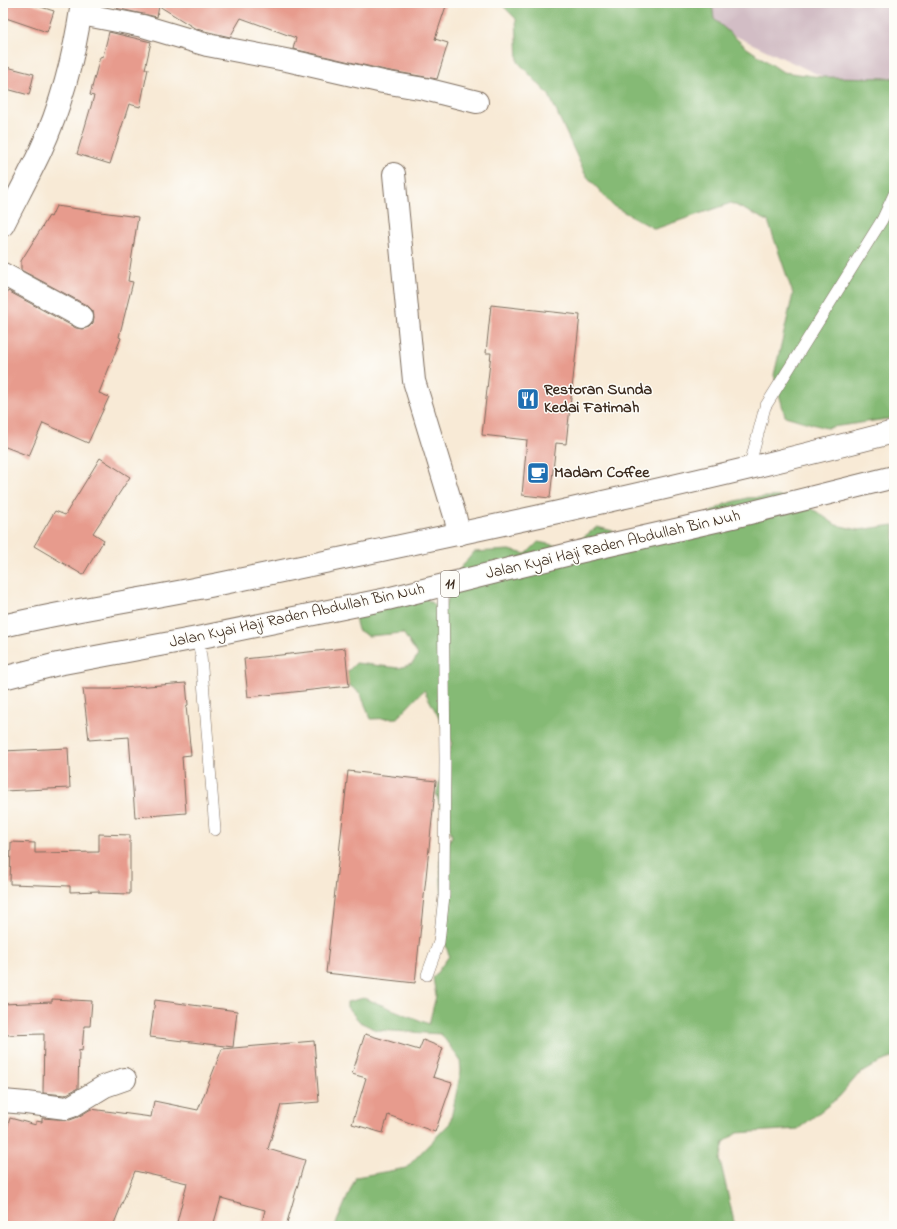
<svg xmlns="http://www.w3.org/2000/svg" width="897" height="1229" font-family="'Indie Flower',sans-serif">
	<rect width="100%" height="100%" fill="#fdfcf7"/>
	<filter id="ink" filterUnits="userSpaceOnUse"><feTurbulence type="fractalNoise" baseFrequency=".025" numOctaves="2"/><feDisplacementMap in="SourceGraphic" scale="8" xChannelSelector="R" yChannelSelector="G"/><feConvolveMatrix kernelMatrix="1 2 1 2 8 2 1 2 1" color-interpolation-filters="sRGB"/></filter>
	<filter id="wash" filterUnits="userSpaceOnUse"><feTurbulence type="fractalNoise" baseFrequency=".012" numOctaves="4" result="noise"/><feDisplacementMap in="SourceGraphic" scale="16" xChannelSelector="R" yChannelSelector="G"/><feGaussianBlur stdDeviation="0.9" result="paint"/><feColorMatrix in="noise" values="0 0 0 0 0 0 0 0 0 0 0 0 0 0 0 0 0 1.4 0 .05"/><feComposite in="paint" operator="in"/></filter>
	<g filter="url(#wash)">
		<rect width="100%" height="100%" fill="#f8ead6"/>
		<polygon fill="#d2bdc5" points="665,3 894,3 894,110"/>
		<g fill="#85ba75" stroke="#60724a">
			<polygon points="500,3 712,3 714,19 747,48 783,72 821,77 894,78 894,418 826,428 785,416 774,375 793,294 768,221 731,203 655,229 613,206 585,174 549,95 518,62 516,19"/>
			<polygon points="794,496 836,525 859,530 894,525 894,1057 878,1063 858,1075 839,1097 798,1129 737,1133 724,1142 720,1160 735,1226 335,1226 356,1177 406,1168 450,1123 461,1071 460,1060 441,1034 376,1030 360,1022 347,1007 347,1002 364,998 429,1024 436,996 433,978 449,956 444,939 440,860 452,836 436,794 452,742 424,690 397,718 371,719 360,693 345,682 348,671 356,663 399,668 412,664 418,655 403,633 368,636 358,630 354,614 414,589 442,611 455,585 454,576 474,552 509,550 526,554 538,542 569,548 597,527 613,531 634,548 683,528 725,504 747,498"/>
		</g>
		<g id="blocks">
			<g fill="#e79b8d">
				<polygon points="3,3 28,3 54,11 47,32 3,17"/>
				<polygon points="116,3 447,3 435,39 448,43 437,79 385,70 293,49 296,38 241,18 230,37 196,29 159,6 157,17 115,8"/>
				<polygon points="109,32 151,42 145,69 148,69 140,107 129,104 110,164 77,154 94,96 90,95 100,57 103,56"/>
				<polygon points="3,66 34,74 29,95 3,88"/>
				<polygon points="56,206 138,217 128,281 133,282 119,337 121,338 99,393 109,397 88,443 43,423 29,456 3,446 3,299 8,291 76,328 82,329 89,327 93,323 94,317 93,311 88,306 21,270 21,261 49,216 51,217"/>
				<polygon points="491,305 580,315 566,444 556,443 550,498 522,495 527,440 482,435 491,353 486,353"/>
				<polygon points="100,458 130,477 93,533 104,540 83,575 34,546 55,511 65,515"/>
				<polygon points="345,648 349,686 248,697 244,659"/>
				<polygon points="186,683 188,705 186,706 191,755 182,756 186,813 135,817 129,737 89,740 83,689 110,689"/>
				<polygon points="68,748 70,788 3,791 3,751"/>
				<polygon points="348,771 436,781 415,983 326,973"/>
				<polygon points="99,834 130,835 130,894 99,893 99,891 70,892 70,886 10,884 11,842 35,843 35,853 99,852"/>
				<polygon points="52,999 92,1001 90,1026 84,1026 82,1051 79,1050 78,1088 65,1095 43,1093 44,1034 3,1035 3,1004 52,1002"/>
				<polygon points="155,1000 237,1011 233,1047 150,1037"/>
				<polygon points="365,1034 419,1050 423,1040 443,1048 433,1077 452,1083 435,1132 388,1115 383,1133 352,1124 366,1078 352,1074"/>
				<polygon points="314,1041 319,1102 281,1105 268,1149 305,1160 286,1226 261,1226 265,1210 221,1198 213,1226 176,1226 187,1183 135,1171 113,1226 16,1226 3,1224 3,1127 7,1128 10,1118 36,1125 36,1121 42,1122 42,1118 70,1120 78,1117 91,1109 151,1117 154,1101 198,1110 222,1049"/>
			</g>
		</g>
	</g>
	<g filter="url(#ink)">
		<use href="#blocks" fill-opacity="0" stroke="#7d6d5e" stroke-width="1"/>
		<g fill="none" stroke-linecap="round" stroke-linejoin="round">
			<g stroke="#7d6d5e" stroke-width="12">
				<g id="lane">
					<polyline points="749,468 765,407 882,220 894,194"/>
					<polyline points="197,638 201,656 215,830"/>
					<polyline points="427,975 439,942 444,896 445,759 443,586"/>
				</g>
			</g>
			<g stroke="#7d6d5e" stroke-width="24">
				<g id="street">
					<polyline points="81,14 143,26 207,45 291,61 383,82 425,89 477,102"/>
					<polyline points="394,174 414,381 455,516 459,534"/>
					<polyline points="3,274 82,317"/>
					<polyline points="3,1101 26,1103 66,1108 72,1106 105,1086 125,1079"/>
				</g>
			</g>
			<g stroke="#7d6d5e" stroke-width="24">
				<path id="secondary" d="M3,225C15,201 28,177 40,152C61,107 75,52 82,3"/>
			</g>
			<g stroke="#7d6d5e" stroke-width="24">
				<g id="highway">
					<path d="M3,626C74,609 147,599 219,584C445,537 671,490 894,432"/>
					<polyline points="3,678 58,664 197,638 387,599 574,553 733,517 894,477"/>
				</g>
			</g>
			<use href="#lane" stroke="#fff" stroke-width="11"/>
			<use href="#street" stroke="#fff" stroke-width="22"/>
			<use href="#secondary" stroke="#fff" stroke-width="22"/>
			<use href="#highway" stroke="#fff" stroke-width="22"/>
		</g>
	</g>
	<defs>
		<g id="restaurant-square" transform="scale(1.15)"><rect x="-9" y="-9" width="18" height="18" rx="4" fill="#1f6fb2" stroke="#fdfcf7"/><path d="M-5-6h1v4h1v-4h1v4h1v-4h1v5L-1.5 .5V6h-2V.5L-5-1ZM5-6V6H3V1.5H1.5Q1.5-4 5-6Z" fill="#fff"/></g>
		<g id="cafe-square" transform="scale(1.15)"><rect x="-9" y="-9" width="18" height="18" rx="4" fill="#1f6fb2" stroke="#fdfcf7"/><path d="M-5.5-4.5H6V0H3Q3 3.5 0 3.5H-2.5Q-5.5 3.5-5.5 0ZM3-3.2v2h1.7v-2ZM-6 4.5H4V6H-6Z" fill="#fff"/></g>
	</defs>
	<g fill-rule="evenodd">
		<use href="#restaurant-square" x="528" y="399"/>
		<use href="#cafe-square" x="538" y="473"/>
	</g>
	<g text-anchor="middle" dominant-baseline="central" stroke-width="3" stroke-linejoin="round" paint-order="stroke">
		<rect fill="#fdfcf7" stroke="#75695f" stroke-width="1" x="441" y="571" width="18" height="26" rx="3"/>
		<g font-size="15" font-weight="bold" fill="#3b2a1e">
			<text x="450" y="584">11</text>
		</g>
		<g font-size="16" font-weight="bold" fill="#3b2a1e" stroke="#fdfcf7" text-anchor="start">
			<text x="544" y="390">Restoran Sunda<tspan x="544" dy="18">Kedai Fatimah</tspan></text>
			<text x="554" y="473">Madam Coffee</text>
		</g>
		<g font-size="16" fill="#3b2a1e" stroke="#fdfcf7">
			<text transform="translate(613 545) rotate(-13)">Jalan Kyai Haji Raden Abdullah Bin Nuh</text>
			<text transform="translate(297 616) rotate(-12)">Jalan Kyai Haji Raden Abdullah Bin Nuh</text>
		</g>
	</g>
	<rect width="897" height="1229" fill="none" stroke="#fdfcf7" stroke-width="16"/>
</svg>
